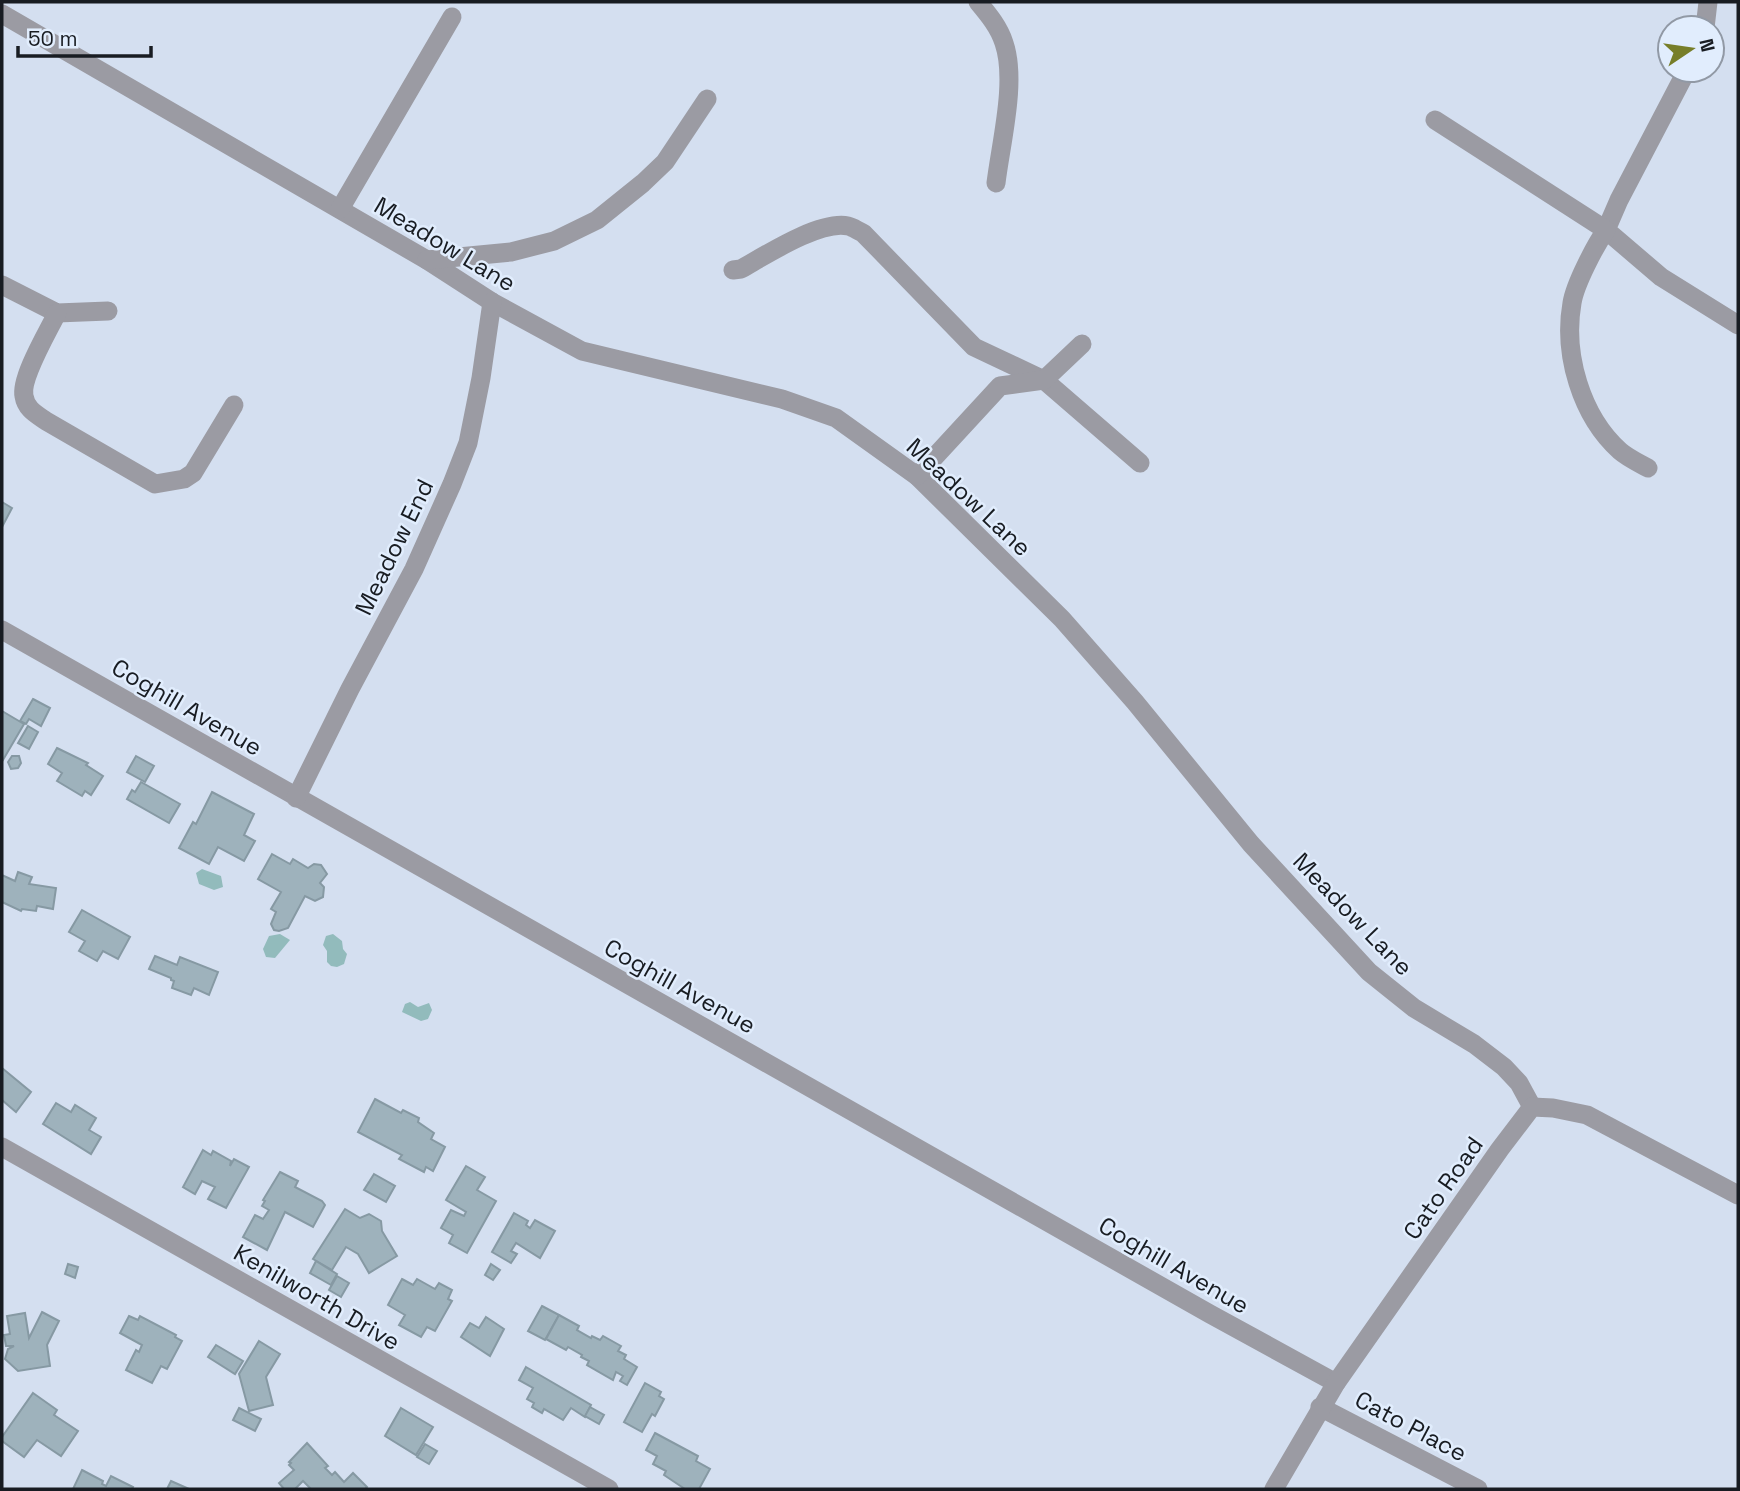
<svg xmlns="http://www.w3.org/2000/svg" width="1740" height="1491" font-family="'Space Grotesk',sans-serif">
	<rect width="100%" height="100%" fill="#d4dff0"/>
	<g fill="#92bbbc">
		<polygon points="202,869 221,876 223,887 214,890 199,884 196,873"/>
		<polygon points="280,934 290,940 275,958 266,957 263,949 269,936"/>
		<polygon points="333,934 342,941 343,949 347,954 344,964 337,967 331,966 327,962 327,951 323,945 326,936"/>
		<polygon points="410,1002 418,1007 429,1003 432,1010 428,1019 421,1021 402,1012 405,1004"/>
	</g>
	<g fill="#9eb2bc" stroke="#8699a3" stroke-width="2">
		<polygon points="2,502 12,508 2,527"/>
		<polygon points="33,699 50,708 41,726 29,719 26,724 20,721"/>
		<polygon points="2,711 24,724 3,760 2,759"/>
		<polygon points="28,726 38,732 29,749 18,743"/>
		<polygon points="57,748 88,763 86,765 103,776 91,795 85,791 82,796 57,781 62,773 48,764"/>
		<polygon points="12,756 19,756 21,763 18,768 11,769 8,762"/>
		<polygon points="136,756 154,766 145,782 127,772"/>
		<polygon points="141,782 180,804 169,823 127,799 132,790 135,792"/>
		<polygon points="212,792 254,814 244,835 255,841 244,861 218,847 209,864 179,848 193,822 196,824"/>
		<polygon points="272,854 290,864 293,859 308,868 314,864 321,865 327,874 320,883 324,887 323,897 315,901 305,896 288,928 279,931 274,930 271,924 276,912 271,909 281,892 258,879"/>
		<polygon points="18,872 32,877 29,884 56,888 53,909 37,906 36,911 22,909 21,911 2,902 2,875 15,881"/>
		<polygon points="82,910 130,937 118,959 103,951 97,961 79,951 85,941 69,932"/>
		<polygon points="155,956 177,965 180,957 218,972 209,995 194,988 191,995 172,988 174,981 171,980 171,978 149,969"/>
		<polygon points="2,1068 31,1092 16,1112 2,1100"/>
		<polygon points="375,1099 401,1113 403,1110 419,1118 418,1122 434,1133 431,1139 445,1147 433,1171 426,1167 424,1172 399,1159 402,1155 358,1132"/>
		<polygon points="56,1103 71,1112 75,1105 96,1118 89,1130 101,1137 91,1154 43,1124"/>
		<polygon points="203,1150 211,1155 213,1151 231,1161 230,1166 234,1159 249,1167 226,1208 208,1199 215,1187 202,1181 195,1194 183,1187"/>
		<polygon points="466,1166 485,1177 477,1190 496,1201 467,1253 449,1243 453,1235 441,1228 451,1210 464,1216 466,1212 446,1200"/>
		<polygon points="280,1172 298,1181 295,1187 322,1201 325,1205 313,1227 285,1212 267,1250 243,1237 255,1215 263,1219 269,1210 262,1206 265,1201 263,1200"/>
		<polygon points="374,1174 395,1186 386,1202 364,1190"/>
		<polygon points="345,1209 360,1218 369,1214 381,1221 382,1231 397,1256 369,1273 358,1254 346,1247 332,1270 313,1259"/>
		<polygon points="514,1213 528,1221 526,1225 530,1228 535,1220 555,1231 540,1258 516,1243 511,1251 517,1254 511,1263 492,1252"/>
		<polygon points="316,1261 337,1274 331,1285 310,1273"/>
		<polygon points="68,1264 78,1267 75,1278 65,1274"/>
		<polygon points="491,1264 500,1270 493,1280 485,1275"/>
		<polygon points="337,1276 349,1283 341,1297 329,1290"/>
		<polygon points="402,1279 413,1285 417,1279 435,1289 439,1283 452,1290 448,1299 452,1301 435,1331 427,1327 421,1337 399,1325 405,1315 388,1305"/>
		<polygon points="542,1306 559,1315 545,1340 528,1331"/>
		<polygon points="42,1312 59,1321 47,1345 50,1366 18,1371 5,1359 8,1349 14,1346 6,1346 4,1335 10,1334 7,1316 25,1313 29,1338"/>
		<polygon points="559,1315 579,1326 577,1330 591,1338 592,1336 600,1340 603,1336 621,1346 618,1351 626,1355 624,1359 637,1367 627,1385 620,1381 623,1376 616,1372 613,1380 587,1365 589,1361 581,1357 582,1355 568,1347 566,1350 546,1339"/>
		<polygon points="129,1316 138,1320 140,1316 176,1335 175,1337 182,1341 167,1369 161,1366 152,1383 126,1370 136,1350 139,1352 142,1345 120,1333"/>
		<polygon points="486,1317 504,1329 490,1356 461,1337 470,1323 479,1328"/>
		<polygon points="259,1341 280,1354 266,1377 273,1405 249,1411 239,1374"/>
		<polygon points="216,1345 243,1361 235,1374 208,1357"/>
		<polygon points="526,1367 591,1405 585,1417 571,1408 563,1420 544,1409 542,1413 532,1407 534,1403 527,1399 533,1388 519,1380"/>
		<polygon points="645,1383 661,1392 659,1396 664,1399 655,1416 652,1414 642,1432 624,1422"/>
		<polygon points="33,1393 57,1410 54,1415 78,1431 61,1456 37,1440 24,1457 2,1441 2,1437"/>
		<polygon points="590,1407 604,1415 599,1424 585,1416"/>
		<polygon points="239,1408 261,1419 255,1431 233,1420"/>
		<polygon points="401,1408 433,1427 416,1455 385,1436"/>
		<polygon points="655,1433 698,1456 696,1461 710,1469 699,1489 685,1489 664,1475 666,1471 653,1464 657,1456 646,1450"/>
		<polygon points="307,1443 328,1466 325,1468 332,1475 335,1472 344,1482 353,1473 367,1487 365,1489 311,1489 303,1481 295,1489 284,1489 279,1483 294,1470 289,1465 291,1463 289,1462"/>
		<polygon points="425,1444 437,1451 429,1464 417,1457"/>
		<polygon points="82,1470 103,1481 102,1484 106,1486 111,1476 133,1487 132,1489 73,1489"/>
		<polygon points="171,1481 189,1489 167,1489"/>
	</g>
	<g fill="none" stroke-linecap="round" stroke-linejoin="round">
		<g stroke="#9b9ba3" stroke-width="19">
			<path d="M978,2C988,14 999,27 1004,43C1017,81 1001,142 996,183"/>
			<polyline points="2,14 427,260 492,302 582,351 782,399 836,418 917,476 1062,619 1135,702 1251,844 1369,972 1414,1008 1474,1044 1504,1067 1519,1083 1532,1107"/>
			<polyline points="1705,28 1708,2"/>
			<polyline points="1687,70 1619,200 1606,230 1661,277 1738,325"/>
			<path d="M1435,120L1606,230C1595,246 1575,284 1572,303C1563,354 1581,416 1620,451C1628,458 1639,463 1648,468"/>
			<polyline points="340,209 452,17"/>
			<polyline points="427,260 511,252 554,241 597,220 643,183 665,162 707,99"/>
			<path d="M733,270L741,269C766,255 820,220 848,226C853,227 858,231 863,233L974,347L1044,380L1140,463"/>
			<polyline points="2,285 57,313 108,311"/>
			<path d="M57,313C49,330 20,378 24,396C26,409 36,414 46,421L155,484L184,479L193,473L234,405"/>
			<polyline points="917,476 1000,386 1044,380 1082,344"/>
			<polyline points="2,630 1210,1314 1336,1383"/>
			<polyline points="296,798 350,689 414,569 452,484 468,443 481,378 492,302"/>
			<polyline points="2,1147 609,1489"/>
			<polyline points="1320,1407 1478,1489"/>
			<polyline points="1274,1489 1336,1383 1500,1149 1532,1107 1553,1108 1587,1115 1738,1195"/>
		</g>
	</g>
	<g text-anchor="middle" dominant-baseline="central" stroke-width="5" stroke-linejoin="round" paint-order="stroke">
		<g font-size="24" fill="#181c22" stroke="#e1edfd">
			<text transform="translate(445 244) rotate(31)">Meadow Lane</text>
			<text transform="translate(969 497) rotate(43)">Meadow Lane</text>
			<text transform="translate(394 547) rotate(-64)">Meadow End</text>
			<text transform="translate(187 707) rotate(30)">Coghill Avenue</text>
			<text transform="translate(1353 914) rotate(46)">Meadow Lane</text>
			<text transform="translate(680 986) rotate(29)">Coghill Avenue</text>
			<text transform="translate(1443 1188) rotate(-55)">Cato Road</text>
			<text transform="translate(1174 1265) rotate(30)">Coghill Avenue</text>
			<text transform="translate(317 1297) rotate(30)">Kenilworth Drive</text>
			<text transform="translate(1411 1426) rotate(28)">Cato Place</text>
		</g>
	</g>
	<rect width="1740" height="1491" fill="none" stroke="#181c22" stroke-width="7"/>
	<g transform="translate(1691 49) rotate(77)"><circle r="33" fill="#e1edfd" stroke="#9199a5" stroke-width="2"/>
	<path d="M0-5L12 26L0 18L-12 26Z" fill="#777e29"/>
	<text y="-10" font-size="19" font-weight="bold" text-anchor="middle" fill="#181c22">N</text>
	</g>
	<path d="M18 46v10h133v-10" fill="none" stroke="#181c22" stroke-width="3.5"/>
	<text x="28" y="46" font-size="21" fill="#181c22" stroke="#e1edfd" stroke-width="5" paint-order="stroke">50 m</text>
</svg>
